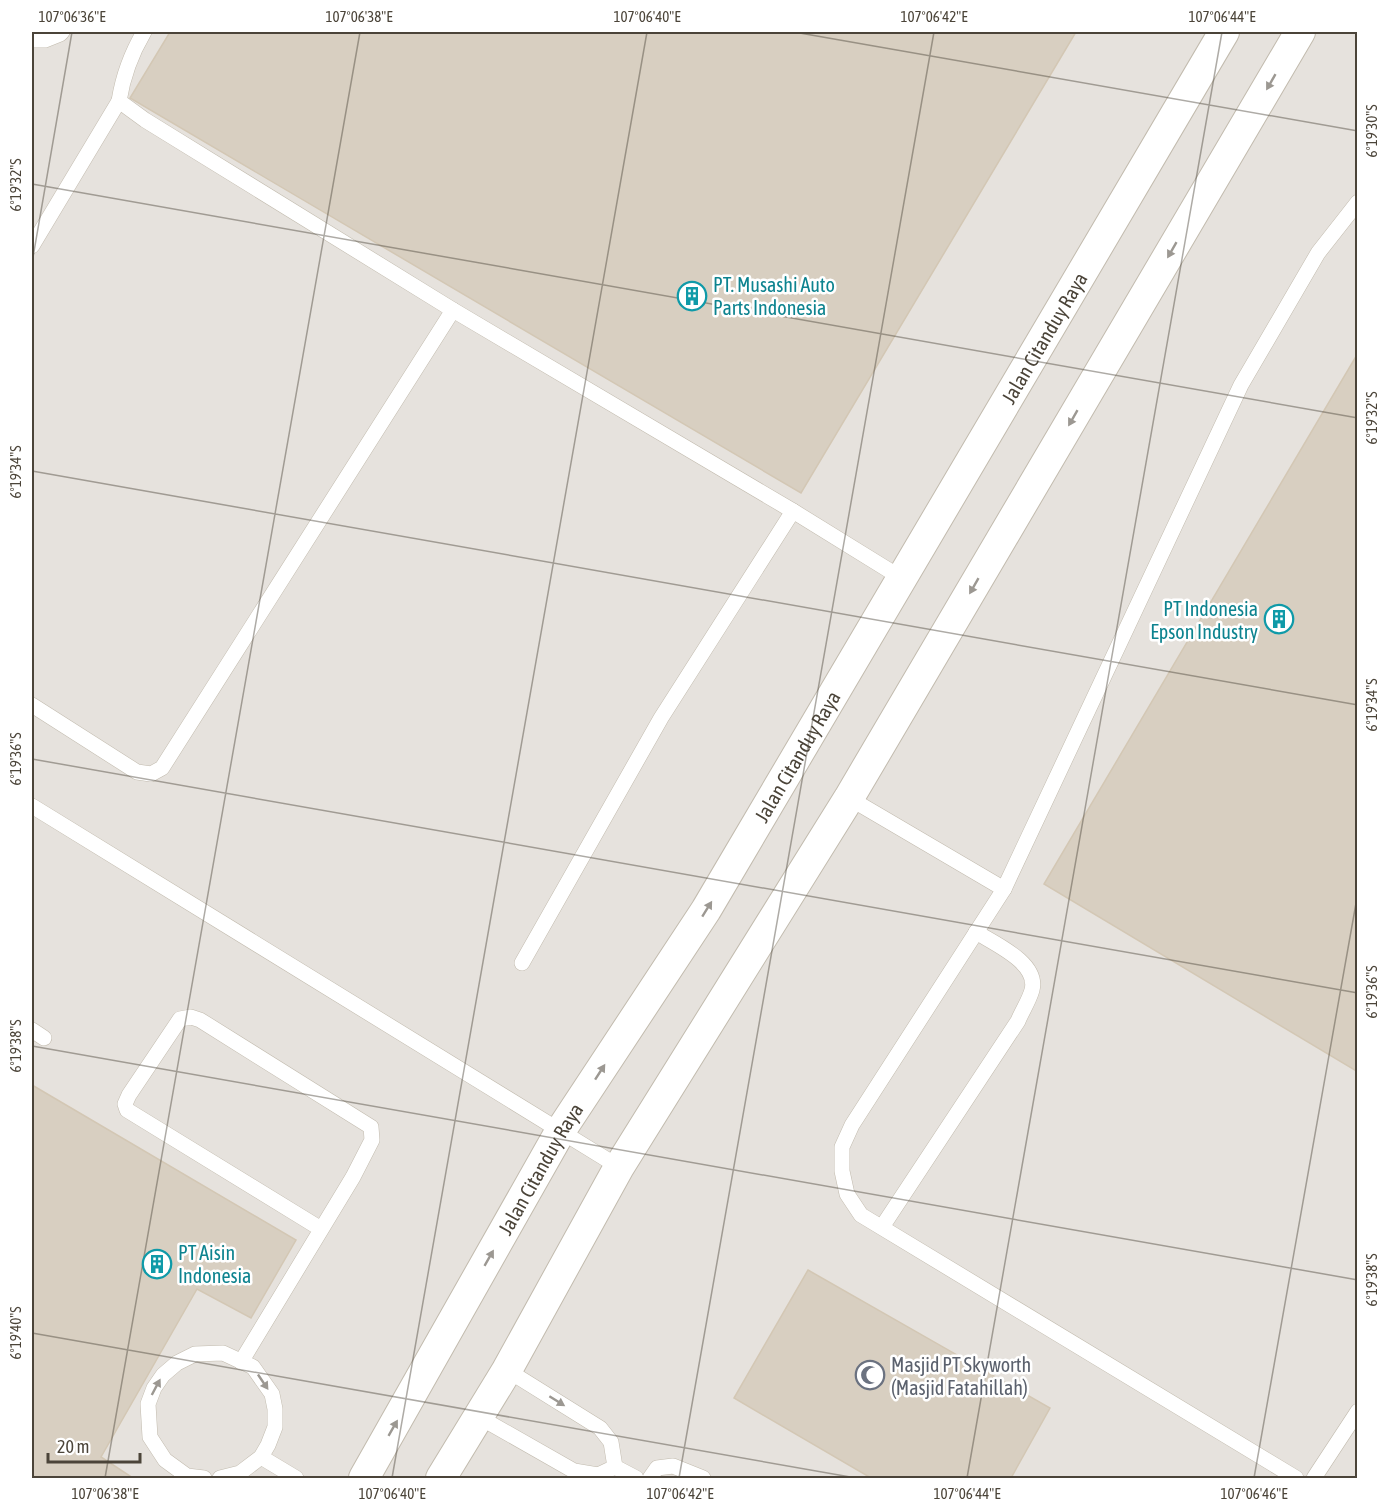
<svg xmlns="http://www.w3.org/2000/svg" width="1389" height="1510" font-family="'Asap Condensed',sans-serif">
	<rect width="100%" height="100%" fill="#f6f3ec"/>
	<rect fill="#e6e2dd" x="32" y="32" width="1325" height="1446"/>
	<g fill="#d8cfc1" stroke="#d3c7b4" stroke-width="1.5">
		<polygon points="170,32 1076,32 801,493 130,98"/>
		<polygon points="1358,353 1358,1072 1044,884"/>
		<polygon points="32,1085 296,1240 251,1318 197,1289 101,1457 133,1478 32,1478"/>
		<polygon points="808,1270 1050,1408 1011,1478 871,1478 734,1398"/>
	</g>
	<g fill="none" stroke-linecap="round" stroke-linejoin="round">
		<g stroke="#c2bbae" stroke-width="16">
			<g id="service">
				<path d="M144,32C131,54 123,76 119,101L145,120L453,310L793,511L903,579"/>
				<polyline points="32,40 45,40 60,34 62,32"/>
				<polyline points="32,246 119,101"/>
				<polyline points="32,705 137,772 151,774 162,768 453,310"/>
				<polyline points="849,798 1004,889 852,1125 842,1147 842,1171 847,1194 861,1215 1296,1478"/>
				<polyline points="32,806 619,1167"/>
				<polyline points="1004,889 1241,385 1318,253 1358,202"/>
				<polyline points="522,963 661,718 793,511"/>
				<polyline points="32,1030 44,1038"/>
				<path d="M882,1227L1018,1021C1022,1011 1029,1001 1032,990C1039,963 995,944 976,932"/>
				<polyline points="241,1362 353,1177 372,1140 371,1127 200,1020 191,1017 180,1019 129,1095 125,1104 127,1110 321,1229"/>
				<polyline points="507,1370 600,1428 611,1442 615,1467"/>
				<polyline points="479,1417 574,1471 598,1475 615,1467"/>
				<polyline points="261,1457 296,1478"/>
				<polyline points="615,1467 636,1478"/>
				<polyline points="204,1478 187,1476 165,1460 150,1437 148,1404 154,1388 163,1375 177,1363 195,1354 223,1353 253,1367 272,1394 275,1409 275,1427 268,1445 261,1457 240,1473 220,1478"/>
				<polyline points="650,1478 657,1468 673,1466 703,1478"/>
				<polyline points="1314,1478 1358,1411"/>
			</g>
		</g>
		<g stroke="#c2bbae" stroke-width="32">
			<g id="minor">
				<path id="s1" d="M364,1478L561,1130L706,910L1224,32"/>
				<polyline points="441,1478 507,1370 619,1167 849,798 1300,32"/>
			</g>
		</g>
		<use href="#service" stroke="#fff" stroke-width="15"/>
		<use href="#minor" stroke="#fff" stroke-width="30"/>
	</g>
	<defs><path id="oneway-solid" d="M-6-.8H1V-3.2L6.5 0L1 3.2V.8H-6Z" transform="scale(1.5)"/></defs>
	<g fill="#9c9892">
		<use href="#oneway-solid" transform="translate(1271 82) rotate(120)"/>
		<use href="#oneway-solid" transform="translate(1172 250) rotate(120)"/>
		<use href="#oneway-solid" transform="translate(1073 418) rotate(120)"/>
		<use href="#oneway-solid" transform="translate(974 586) rotate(120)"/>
		<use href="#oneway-solid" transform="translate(707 909) rotate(-58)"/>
		<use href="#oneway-solid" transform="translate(600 1072) rotate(-57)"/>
		<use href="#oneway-solid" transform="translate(489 1258) rotate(-60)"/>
		<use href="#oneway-solid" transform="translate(263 1382) rotate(56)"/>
		<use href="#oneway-solid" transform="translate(156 1387) rotate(-62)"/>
		<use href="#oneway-solid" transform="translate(557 1401) rotate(32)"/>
		<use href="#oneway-solid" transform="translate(393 1428) rotate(-60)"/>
	</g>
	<path fill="none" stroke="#4b4439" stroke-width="1.5" stroke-opacity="0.45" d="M794,32L1358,131M32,184L1358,418M32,263L72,32M32,471L1358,705M32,759L1358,993M32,1046L1358,1280M32,1333L856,1478M105,1478L360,32M392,1478L647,32M679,1478L934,32M967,1478L1222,32M1254,1478L1358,892"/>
	<defs>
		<g id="building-ring" transform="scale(1.5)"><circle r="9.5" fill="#fff" stroke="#0f9aa8" stroke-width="1.5"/><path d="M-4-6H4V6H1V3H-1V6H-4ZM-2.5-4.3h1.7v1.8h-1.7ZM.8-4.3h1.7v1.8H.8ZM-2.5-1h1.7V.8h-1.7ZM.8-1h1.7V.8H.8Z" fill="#0f9aa8"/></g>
		<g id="mosque-ring" transform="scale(1.5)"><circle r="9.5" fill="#fff" stroke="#6b7280" stroke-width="1.5"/><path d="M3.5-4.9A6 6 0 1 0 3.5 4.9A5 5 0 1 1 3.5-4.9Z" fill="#6b7280"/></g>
	</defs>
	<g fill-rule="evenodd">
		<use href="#building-ring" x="692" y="296"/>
		<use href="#building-ring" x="1279" y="619"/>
		<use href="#building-ring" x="157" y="1264"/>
		<use href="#mosque-ring" x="870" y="1375"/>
	</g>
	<g text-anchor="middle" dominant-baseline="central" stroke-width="5" stroke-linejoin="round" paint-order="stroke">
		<g font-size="20" fill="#0d838f" stroke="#fff" text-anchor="start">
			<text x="713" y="284">PT. Musashi Auto<tspan x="713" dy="23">Parts Indonesia</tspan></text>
			<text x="1258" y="608" text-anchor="end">PT Indonesia<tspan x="1258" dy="23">Epson Industry</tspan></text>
			<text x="178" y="1252">PT Aisin<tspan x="178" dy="23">Indonesia</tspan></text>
		</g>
		<g font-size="20" fill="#4b4439" stroke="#fff">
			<text stroke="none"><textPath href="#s1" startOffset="1328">Jalan Citanduy Raya</textPath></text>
			<text stroke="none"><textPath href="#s1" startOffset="842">Jalan Citanduy Raya</textPath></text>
			<text stroke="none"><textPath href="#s1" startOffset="356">Jalan Citanduy Raya</textPath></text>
		</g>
		<g font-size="20" fill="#5b616d" stroke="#fff" text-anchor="start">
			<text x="891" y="1364">Masjid PT Skyworth<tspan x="891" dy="23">(Masjid Fatahillah)</tspan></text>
		</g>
	</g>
	<rect width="1389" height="1510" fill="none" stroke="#ffffff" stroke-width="66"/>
	<path d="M48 1453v9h92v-9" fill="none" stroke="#4b4439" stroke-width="3"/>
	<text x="57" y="1453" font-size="18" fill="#4b4439" stroke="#ffffff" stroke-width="4.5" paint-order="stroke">20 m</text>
	<rect x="33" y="33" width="1323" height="1444" fill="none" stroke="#4b4439" stroke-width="2"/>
	<g font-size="15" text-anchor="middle" fill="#4b4439">
		<text x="72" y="22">107°06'36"E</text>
		<text x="359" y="22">107°06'38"E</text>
		<text x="647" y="22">107°06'40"E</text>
		<text x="934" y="22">107°06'42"E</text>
		<text x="1222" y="22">107°06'44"E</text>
		<text transform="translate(1372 131) rotate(-90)" y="5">6°19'30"S</text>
		<text transform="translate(16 185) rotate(-90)" y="5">6°19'32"S</text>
		<text transform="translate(1372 418) rotate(-90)" y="5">6°19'32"S</text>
		<text transform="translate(16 472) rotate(-90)" y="5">6°19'34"S</text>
		<text transform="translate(1372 705) rotate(-90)" y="5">6°19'34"S</text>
		<text transform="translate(16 759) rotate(-90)" y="5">6°19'36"S</text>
		<text transform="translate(1372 992) rotate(-90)" y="5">6°19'36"S</text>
		<text transform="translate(16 1046) rotate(-90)" y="5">6°19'38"S</text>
		<text transform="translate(1372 1280) rotate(-90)" y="5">6°19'38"S</text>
		<text transform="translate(16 1333) rotate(-90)" y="5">6°19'40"S</text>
		<text x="105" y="1499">107°06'38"E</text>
		<text x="392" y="1499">107°06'40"E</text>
		<text x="680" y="1499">107°06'42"E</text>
		<text x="967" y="1499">107°06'44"E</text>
		<text x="1254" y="1499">107°06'46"E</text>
	</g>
</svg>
